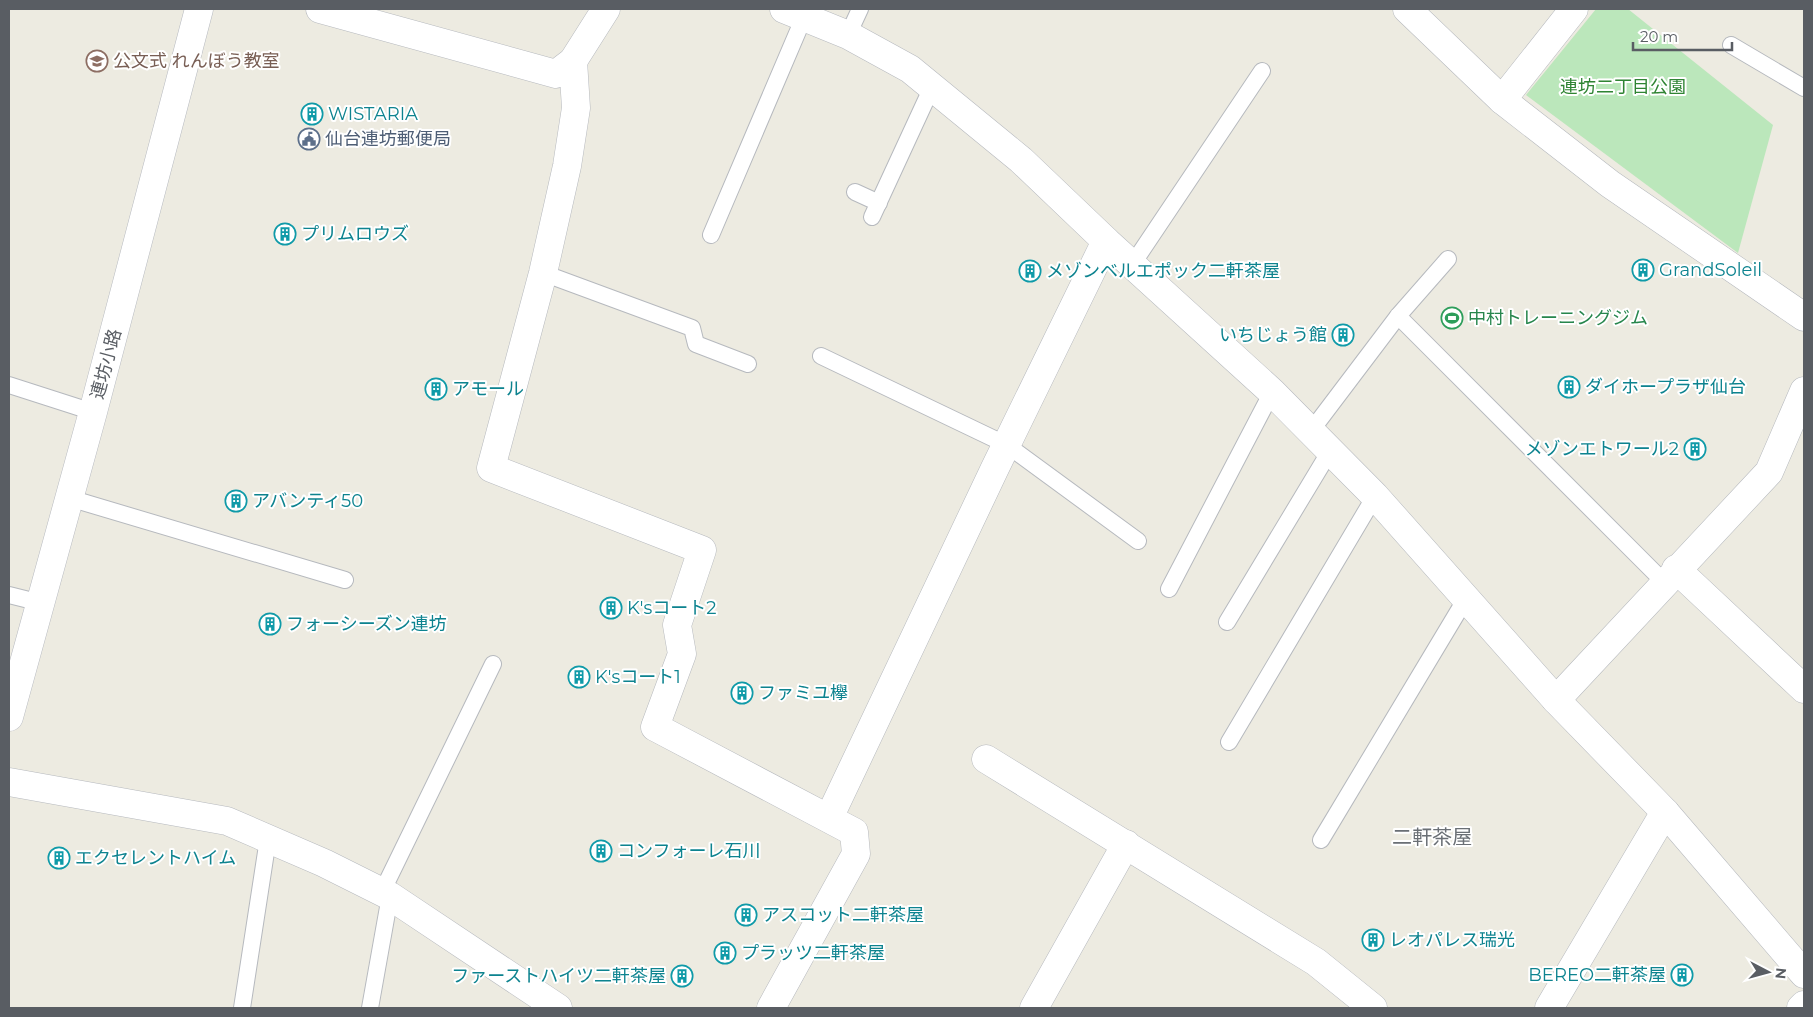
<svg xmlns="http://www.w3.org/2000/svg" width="1813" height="1017" font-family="Montserrat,'Noto Sans JP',sans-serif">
	<rect width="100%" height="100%" fill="#edebe1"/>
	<polygon fill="#bbe7bb" points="1596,9 1628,9 1773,125 1738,253 1526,95"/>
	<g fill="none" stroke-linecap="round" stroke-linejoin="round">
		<g stroke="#b6b9be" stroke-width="18">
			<g id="lane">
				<polyline points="848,35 860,9"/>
				<polyline points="1731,45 1804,88"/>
				<polyline points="855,192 879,203"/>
				<polyline points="872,217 932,87"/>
				<polyline points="711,235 804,17"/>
				<polyline points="1132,265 1262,71"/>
				<polyline points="543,273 692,328 696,344 748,364"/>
				<polyline points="1398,316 1664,582"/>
				<polyline points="821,356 1007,445 1138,541"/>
				<polyline points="9,385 93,412"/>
				<polyline points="1311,431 1398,316 1448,259"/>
				<polyline points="69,498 345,580"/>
				<polyline points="1169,589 1272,392"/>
				<polyline points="9,595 41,603"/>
				<polyline points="1227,622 1330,451"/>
				<polyline points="1229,742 1375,496"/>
				<polyline points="1321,840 1465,600"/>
				<polyline points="382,892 493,664"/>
				<polyline points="242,1008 268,839"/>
				<polyline points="370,1008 390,896"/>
			</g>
		</g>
		<g stroke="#b6b9be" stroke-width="29">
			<g id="street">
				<polyline points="320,9 556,74 573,61 606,9"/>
				<polyline points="784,9 848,35 910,69 1021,160 1106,241 1272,392 1375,496 1556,700 1665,812 1804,974"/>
				<polyline points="1407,9 1502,100 1610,184 1804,317"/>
				<polyline points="573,61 576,108 567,166 543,273 491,468 702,550 677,625 682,654 655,727 854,832 856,854 771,1008"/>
				<polyline points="1502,100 1574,9"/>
				<polyline points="1676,569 1804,689"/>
				<polyline points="1556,700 1769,472 1804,391"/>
				<polyline points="986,759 1316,962 1373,1008"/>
				<polyline points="9,782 227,821 324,863 390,896 558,1008"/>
				<polyline points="829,818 995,468 1106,241"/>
				<polyline points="1034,1008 1126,844"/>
				<polyline points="1549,1008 1665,812"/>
				<polyline points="1801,1008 1804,1005"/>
			</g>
		</g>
		<g stroke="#b7bac0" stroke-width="29">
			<polyline id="secondary" points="9,717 93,412 199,9"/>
		</g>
		<use href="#lane" stroke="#fff" stroke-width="16"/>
		<use href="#street" stroke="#fff" stroke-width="28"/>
		<use href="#secondary" stroke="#fff" stroke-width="28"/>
	</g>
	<defs>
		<g id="school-ring" transform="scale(1.125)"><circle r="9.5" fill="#fff" stroke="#8d6e63" stroke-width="1.5"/><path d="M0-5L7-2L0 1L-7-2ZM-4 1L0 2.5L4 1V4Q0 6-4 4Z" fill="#8d6e63"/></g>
		<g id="building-ring" transform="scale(1.125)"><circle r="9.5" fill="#fff" stroke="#0f9aa8" stroke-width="1.5"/><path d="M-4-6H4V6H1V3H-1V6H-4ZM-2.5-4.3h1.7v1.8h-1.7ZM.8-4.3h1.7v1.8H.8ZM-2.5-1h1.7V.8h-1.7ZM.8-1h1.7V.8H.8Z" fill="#0f9aa8"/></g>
		<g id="civic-ring" transform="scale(1.125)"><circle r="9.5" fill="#fff" stroke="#5c6f8a" stroke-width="1.5"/><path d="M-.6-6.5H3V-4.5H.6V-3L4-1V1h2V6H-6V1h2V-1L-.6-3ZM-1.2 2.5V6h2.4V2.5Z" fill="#5c6f8a"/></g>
		<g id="stadium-ring" transform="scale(1.125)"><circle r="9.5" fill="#fff" stroke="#2e9e5b" stroke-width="1.5"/><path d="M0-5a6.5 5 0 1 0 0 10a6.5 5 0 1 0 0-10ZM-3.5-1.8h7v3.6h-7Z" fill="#2e9e5b"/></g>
	</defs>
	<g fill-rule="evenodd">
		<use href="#school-ring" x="97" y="61"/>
		<use href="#building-ring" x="312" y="114"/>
		<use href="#civic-ring" x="309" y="139"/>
		<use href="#building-ring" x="285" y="234"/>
		<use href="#building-ring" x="1643" y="270"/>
		<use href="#building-ring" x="1030" y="271"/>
		<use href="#stadium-ring" x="1452" y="318"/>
		<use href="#building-ring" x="1343" y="335"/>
		<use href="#building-ring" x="1569" y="387"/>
		<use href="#building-ring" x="436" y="389"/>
		<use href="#building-ring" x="1695" y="449"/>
		<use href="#building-ring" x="236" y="501"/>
		<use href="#building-ring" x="611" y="608"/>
		<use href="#building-ring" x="270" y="624"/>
		<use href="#building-ring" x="579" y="677"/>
		<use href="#building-ring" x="742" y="693"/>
		<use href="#building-ring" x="601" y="851"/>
		<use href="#building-ring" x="59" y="858"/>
		<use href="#building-ring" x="746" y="915"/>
		<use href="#building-ring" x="1373" y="940"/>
		<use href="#building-ring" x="725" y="953"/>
		<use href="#building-ring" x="1682" y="975"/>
		<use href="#building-ring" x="682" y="976"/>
	</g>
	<g text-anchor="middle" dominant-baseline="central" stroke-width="4" stroke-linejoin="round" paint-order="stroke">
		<g font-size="18" fill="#785e54" stroke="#fff" text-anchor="start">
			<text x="113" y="61">公文式 れんぼう教室</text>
		</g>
		<g font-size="18" fill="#2f8433" stroke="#fff">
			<text x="1623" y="87">連坊二丁目公園</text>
		</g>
		<g font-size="18" fill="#0d838f" stroke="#fff" text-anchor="start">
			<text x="328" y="114">WISTARIA</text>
			<text x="301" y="234">プリムロウズ</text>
			<text x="1659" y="270">GrandSoleil</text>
			<text x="1046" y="271">メゾンベルエポック二軒茶屋</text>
			<text x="1327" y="335" text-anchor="end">いちじょう館</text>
			<text x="1585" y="387">ダイホープラザ仙台</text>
			<text x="452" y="389">アモール</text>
			<text x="1679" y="449" text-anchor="end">メゾンエトワール2</text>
			<text x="252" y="501">アバンティ50</text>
			<text x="627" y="608">K'sコート2</text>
			<text x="286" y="624">フォーシーズン連坊</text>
			<text x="595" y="677">K'sコート1</text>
			<text x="758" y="693">ファミユ欅</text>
			<text x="617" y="851">コンフォーレ石川</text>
			<text x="75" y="858">エクセレントハイム</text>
			<text x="762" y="915">アスコット二軒茶屋</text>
			<text x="1389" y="940">レオパレス瑞光</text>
			<text x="741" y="953">プラッツ二軒茶屋</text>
			<text x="1666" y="975" text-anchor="end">BEREO二軒茶屋</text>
			<text x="666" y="976" text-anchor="end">ファーストハイツ二軒茶屋</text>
		</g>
		<g font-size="18" fill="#4e5e75" stroke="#fff" text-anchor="start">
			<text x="325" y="139">仙台連坊郵便局</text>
		</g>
		<g font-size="18" fill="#27864d" stroke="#fff" text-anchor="start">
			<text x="1468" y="318">中村トレーニングジム</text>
		</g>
		<g font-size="18" fill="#595d63" stroke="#fff">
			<text transform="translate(106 364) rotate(-75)">連坊小路</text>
		</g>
		<g font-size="20" fill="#6a6f75" stroke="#fff">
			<text x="1432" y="837">二軒茶屋</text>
		</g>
	</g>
	<rect width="1813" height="1017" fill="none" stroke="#595d63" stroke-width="20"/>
	<g transform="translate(1768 972) rotate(96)" stroke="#ffffff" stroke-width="4" paint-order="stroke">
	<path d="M0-4L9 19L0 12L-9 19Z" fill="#595d63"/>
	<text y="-8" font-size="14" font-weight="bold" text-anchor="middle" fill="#595d63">N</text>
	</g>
	<path d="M1633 42v8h99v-8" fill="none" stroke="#595d63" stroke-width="2.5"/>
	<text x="1640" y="42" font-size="15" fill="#595d63" stroke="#ffffff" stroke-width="4" paint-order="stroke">20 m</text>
</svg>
